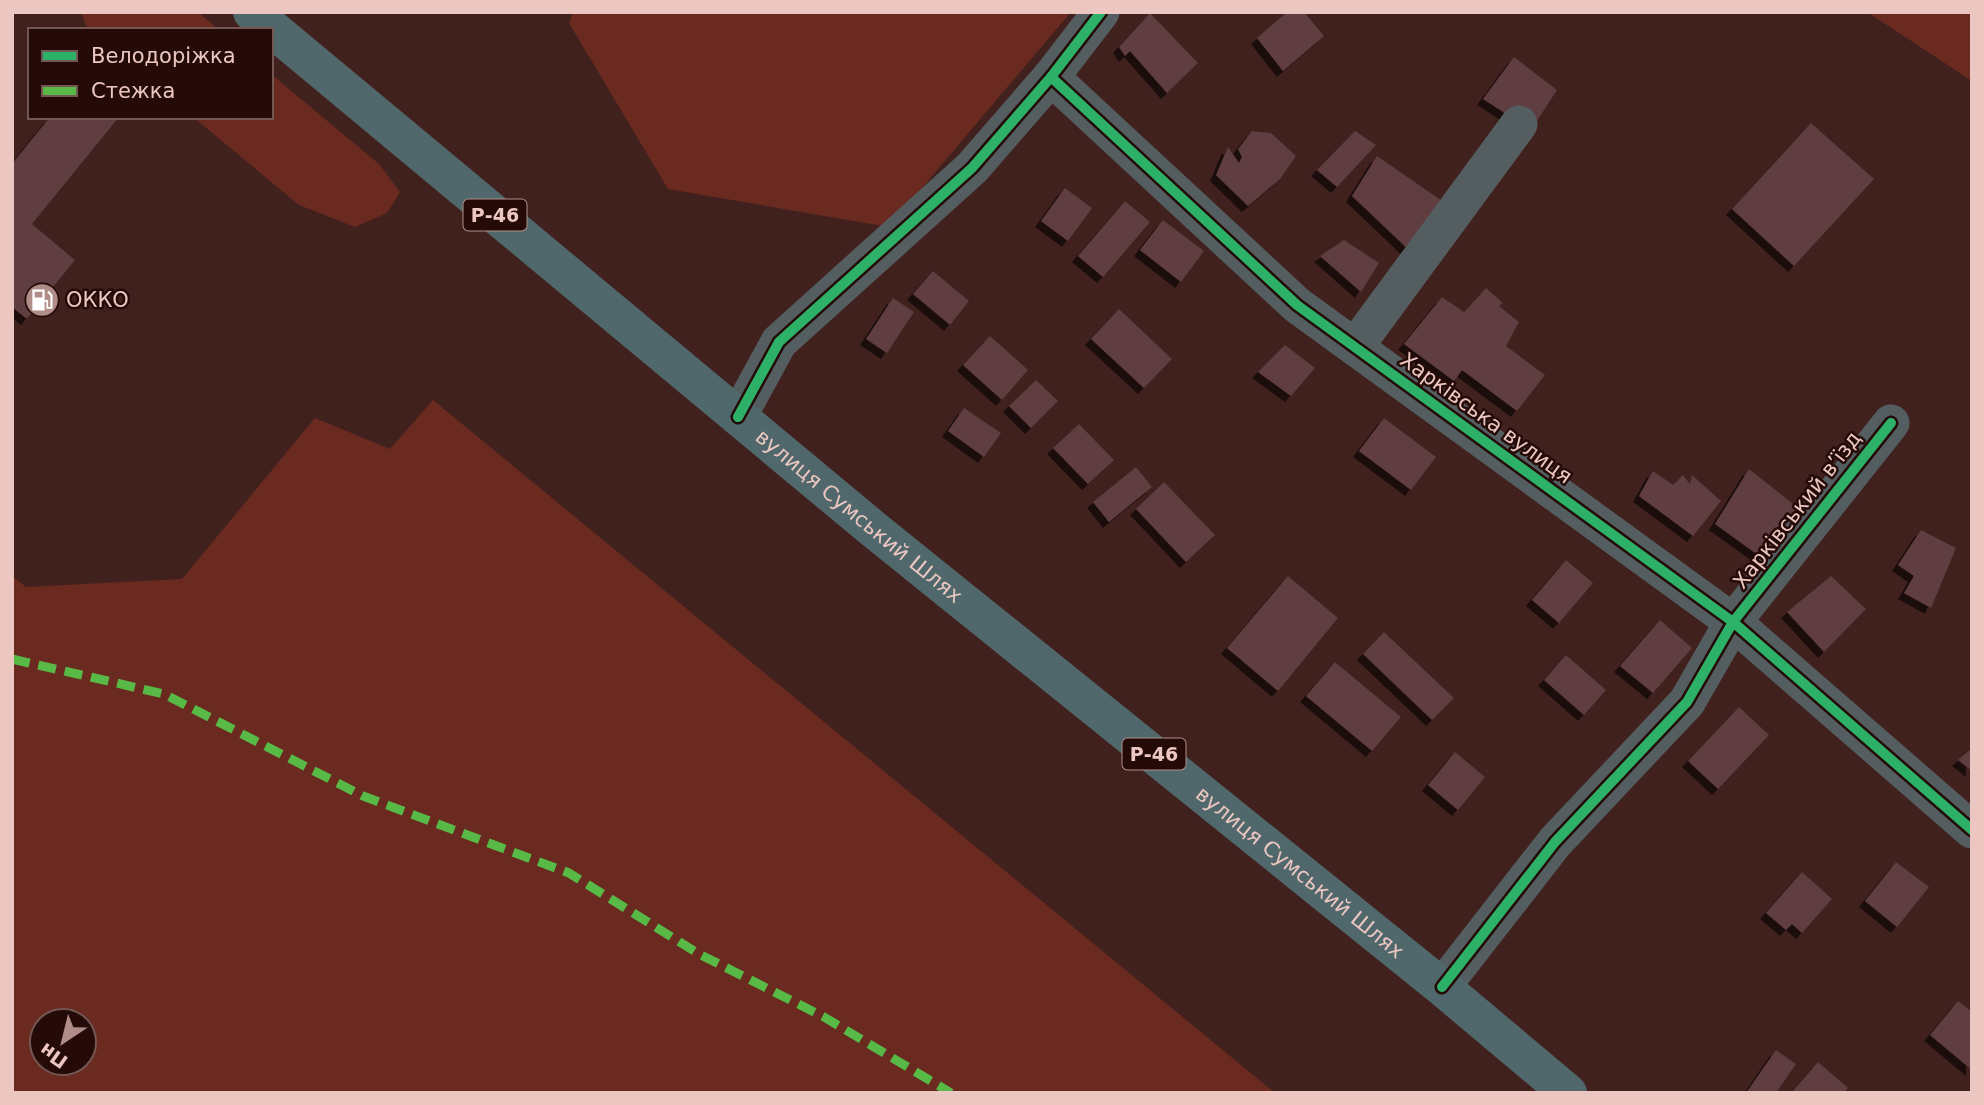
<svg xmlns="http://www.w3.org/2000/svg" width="1984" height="1105" font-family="'DejaVu Sans',sans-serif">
	<defs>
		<filter id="shadow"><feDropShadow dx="-6" dy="6" stdDeviation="0" flood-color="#0009"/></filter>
	</defs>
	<rect width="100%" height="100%" fill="#40211d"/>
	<g fill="#6a2a20" fill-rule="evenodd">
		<polygon points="81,12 198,12 219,30 88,30"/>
		<polygon points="573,12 1071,12 889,227 668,189 569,23"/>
		<polygon points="1867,12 1972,12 1972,81"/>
		<polygon points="271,74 379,164 400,192 387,213 355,227 299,205 193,117 271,117"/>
		<path d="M433,400L1275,1093H12V576L26,587L182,579L315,418L390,449ZM84,1021V1063H42V1021Z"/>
	</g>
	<g fill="#5e3c3f" filter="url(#shadow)">
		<polygon points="1287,12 1304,12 1324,36 1283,71 1257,38"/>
		<polygon points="1150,13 1198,63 1167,93 1130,51 1125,56 1119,47"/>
		<polygon points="1514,57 1557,90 1531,130 1483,99"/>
		<polygon points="50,117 119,117 32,224 75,260 27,319 12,307 12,164"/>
		<polygon points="1811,123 1874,179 1794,266 1732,209"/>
		<polygon points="1252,131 1271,133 1296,156 1280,179 1248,206 1216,175 1228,147 1239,163 1242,157 1238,149"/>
		<polygon points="1355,131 1376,145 1337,187 1317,170"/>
		<polygon points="1377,156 1448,205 1412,253 1352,196"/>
		<polygon points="1065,188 1092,208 1068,241 1041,221"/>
		<polygon points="1125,201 1150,222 1103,277 1078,256"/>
		<polygon points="1163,220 1204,251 1181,282 1140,250"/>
		<polygon points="1344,240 1379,263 1361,292 1320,256"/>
		<polygon points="933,271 969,301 950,325 913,294"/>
		<polygon points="1486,288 1503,303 1499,306 1519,322 1506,346 1545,375 1517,411 1462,370 1454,381 1404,344 1442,297 1464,312"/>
		<polygon points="893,298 914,312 887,353 866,339"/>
		<polygon points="1119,309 1172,359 1144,388 1091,339"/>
		<polygon points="990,336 1028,370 1002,400 963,365"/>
		<polygon points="1285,345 1315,368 1291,396 1258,372"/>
		<polygon points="1036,380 1058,401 1031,428 1009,406"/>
		<polygon points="964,408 1001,433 984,457 948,431"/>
		<polygon points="1384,418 1436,457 1411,490 1359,451"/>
		<polygon points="1079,424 1114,460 1088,484 1053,448"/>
		<polygon points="1136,467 1152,487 1109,522 1093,502"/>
		<polygon points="1749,469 1806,514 1765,560 1715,524"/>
		<polygon points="1653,471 1673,485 1683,475 1690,484 1692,475 1721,501 1693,536 1639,496"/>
		<polygon points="1164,482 1215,535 1186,562 1136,509"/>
		<polygon points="1921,530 1956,548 1931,608 1904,593 1914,576 1898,565"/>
		<polygon points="1566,560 1593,583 1559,623 1532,600"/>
		<polygon points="1288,576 1338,618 1278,691 1227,648"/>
		<polygon points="1831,576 1866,609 1824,652 1787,612"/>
		<polygon points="1660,620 1692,648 1653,693 1620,666"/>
		<polygon points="1384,632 1454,698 1432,720 1363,654"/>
		<polygon points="1566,655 1606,690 1584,715 1544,680"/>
		<polygon points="1335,662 1401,717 1372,751 1306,696"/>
		<polygon points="1739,707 1769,735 1718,789 1688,761"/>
		<polygon points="1972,748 1972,771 1958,760"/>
		<polygon points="1455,752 1485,777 1458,810 1428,785"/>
		<polygon points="1896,862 1929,887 1897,927 1865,901"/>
		<polygon points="1802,872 1832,899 1802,933 1792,924 1786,930 1766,913"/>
		<polygon points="1958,1001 1972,1012 1972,1070 1930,1035"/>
		<polygon points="1776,1050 1796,1064 1776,1093 1746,1093"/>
		<polygon points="1818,1062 1848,1088 1844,1093 1791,1093"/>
	</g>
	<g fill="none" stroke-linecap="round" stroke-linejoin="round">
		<g stroke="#545e60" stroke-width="37">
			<polyline points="1101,12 1051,77 1297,305 1733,622 1972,830"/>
			<polyline points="1355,347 1519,124"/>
			<polyline points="738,417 779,342 972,168 1051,77"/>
			<polyline points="1442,987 1555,842 1687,702 1733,622 1891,423"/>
		</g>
		<path stroke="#50686b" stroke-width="38" id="s1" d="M252,12L872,528L1442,987L1568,1093"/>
		<polyline stroke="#58b947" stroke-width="9" stroke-dasharray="18 9" stroke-linecap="butt" points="12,659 164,694 363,796 569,873 699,954 824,1017 951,1093"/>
		<g stroke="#240b08" stroke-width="15">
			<g id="cycleway">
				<polyline points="1101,12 1051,77 1297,305 1733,622 1972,830"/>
				<polyline points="738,417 779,342 972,168 1051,77"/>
				<polyline points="1442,987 1555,842 1687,702 1733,622 1891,423"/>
			</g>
		</g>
		<use href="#cycleway" stroke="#2db169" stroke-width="10"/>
	</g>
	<defs>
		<g id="fuel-disc" transform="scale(1.75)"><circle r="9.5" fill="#b08d88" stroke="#240b08"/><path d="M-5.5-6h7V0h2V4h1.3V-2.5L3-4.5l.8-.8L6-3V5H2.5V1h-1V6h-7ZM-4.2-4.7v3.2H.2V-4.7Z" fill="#fff"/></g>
	</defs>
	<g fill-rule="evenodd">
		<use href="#fuel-disc" x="42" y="300"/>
	</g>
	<g text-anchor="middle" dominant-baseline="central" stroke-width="5" stroke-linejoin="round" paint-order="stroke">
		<g fill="#240b08" stroke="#b08f8a" stroke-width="2">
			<rect x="463.5" y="199.5" width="63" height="31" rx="5"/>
			<rect x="1122.5" y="738.5" width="63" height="31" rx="5"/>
		</g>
		<g font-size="19" font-weight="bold" fill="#ecc7c1">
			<text x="495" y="215">Р-46</text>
			<text x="1154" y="754">Р-46</text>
		</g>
		<g font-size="21" fill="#ecc7c1" stroke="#240b08" text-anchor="start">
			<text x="66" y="300">ОККО</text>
		</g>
		<g font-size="21" fill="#ecc7c1" stroke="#240b08">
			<text transform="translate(1486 418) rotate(36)">Харківська вулиця</text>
			<text transform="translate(1797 510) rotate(-52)">Харківський в’їзд</text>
			<text stroke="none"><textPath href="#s1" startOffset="789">вулиця Сумський Шлях</textPath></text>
			<text stroke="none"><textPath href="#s1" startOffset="1356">вулиця Сумський Шлях</textPath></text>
		</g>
	</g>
	<rect width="1984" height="1105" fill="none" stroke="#ecc7c1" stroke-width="28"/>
	<rect x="28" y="28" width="245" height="91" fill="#240b08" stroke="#745652" stroke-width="2"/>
	<rect x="42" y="51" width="35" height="10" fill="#2db169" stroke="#745652" stroke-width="2"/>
	<text x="91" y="63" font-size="21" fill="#ecc7c1">Велодоріжка</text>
	<rect x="42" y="86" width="35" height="10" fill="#58b947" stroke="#745652" stroke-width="2"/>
	<text x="91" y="98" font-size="21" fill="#ecc7c1">Стежка</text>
	<g transform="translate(63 1042) rotate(215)"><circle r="33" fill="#240b08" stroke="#745652" stroke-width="2"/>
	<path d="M0-5L12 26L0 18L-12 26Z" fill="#b08d88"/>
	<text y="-10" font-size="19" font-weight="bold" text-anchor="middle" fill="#ecc7c1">Пн</text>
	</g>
</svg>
